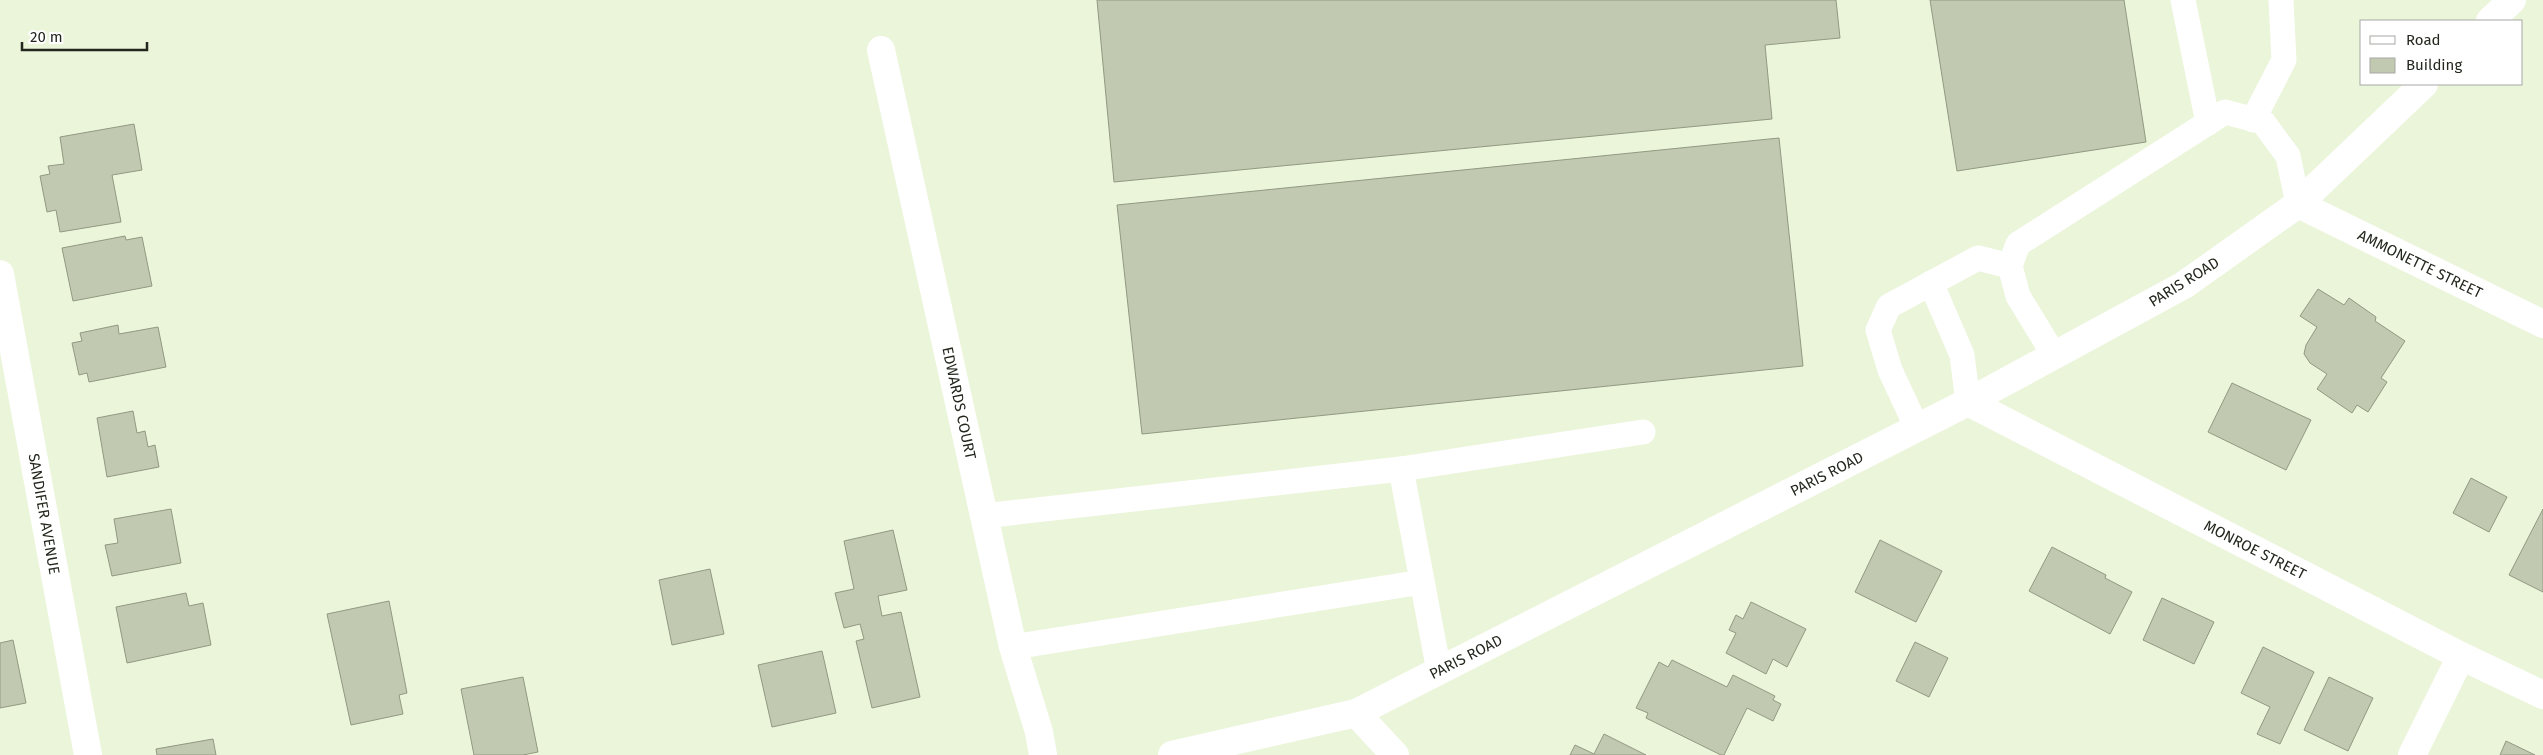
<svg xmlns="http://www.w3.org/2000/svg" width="2543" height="755" font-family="'Fira Sans',sans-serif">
	<rect width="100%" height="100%" fill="#ebf5da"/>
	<g fill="#c1cab1" stroke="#919981">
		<polygon points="1097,0 1836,0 1840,38 1765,45 1772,119 1114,182"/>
		<polygon points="1930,0 2124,0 2146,142 1957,171"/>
		<polygon points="134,124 142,170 112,175 121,222 60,232 56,210 47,212 40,176 50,174 48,166 64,164 60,137"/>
		<polygon points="1779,138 1803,366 1142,434 1117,205"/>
		<polygon points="125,236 126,240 142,237 152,286 73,301 62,248"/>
		<polygon points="2318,289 2344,305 2349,298 2376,317 2375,321 2405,341 2381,378 2387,382 2368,412 2357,405 2352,413 2317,389 2327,374 2310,363 2304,354 2306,345 2317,327 2300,316"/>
		<polygon points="118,325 119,334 158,327 166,367 89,382 87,373 79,375 72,343 82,341 80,333"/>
		<polygon points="2232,383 2311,420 2286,470 2208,432"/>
		<polygon points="133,411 137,433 145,431 148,447 155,445 159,467 107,477 97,418"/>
		<polygon points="2471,478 2507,497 2489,532 2453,513"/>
		<polygon points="171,509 181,563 112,576 105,545 118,543 114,519"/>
		<polygon points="2543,509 2543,592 2509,575"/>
		<polygon points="893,530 907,590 878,596 882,616 901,612 920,697 872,708 856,641 864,639 860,624 844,628 835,593 854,589 844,541"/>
		<polygon points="1880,540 1942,571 1916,622 1855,592"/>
		<polygon points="2052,547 2106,575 2105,578 2132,592 2110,634 2029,591"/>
		<polygon points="710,569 724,634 672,645 659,580"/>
		<polygon points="186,593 189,606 203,603 211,645 127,663 116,607"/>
		<polygon points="2162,598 2214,622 2194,664 2143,640"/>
		<polygon points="389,601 407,693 399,695 403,714 351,725 327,614"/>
		<polygon points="1751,602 1806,629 1787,667 1773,659 1766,674 1726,653 1736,633 1729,630 1736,615 1743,619"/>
		<polygon points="13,640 26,703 0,708 0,643"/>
		<polygon points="1915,642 1948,658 1929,697 1896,681"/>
		<polygon points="2263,647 2314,672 2280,744 2257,734 2270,707 2241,693"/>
		<polygon points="822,651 836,713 772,727 758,665"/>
		<polygon points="1672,660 1727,687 1733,675 1775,696 1773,700 1781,704 1773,721 1747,708 1724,755 1721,755 1646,718 1648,713 1636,708 1659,662 1668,667"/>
		<polygon points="523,677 538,752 523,755 474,755 461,689"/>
		<polygon points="2329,677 2373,698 2348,751 2304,730"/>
		<polygon points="1604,734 1646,755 1570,755 1575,745 1594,754"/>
		<polygon points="213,739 216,755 157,755 156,749"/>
		<polygon points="2506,741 2535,755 2500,755"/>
	</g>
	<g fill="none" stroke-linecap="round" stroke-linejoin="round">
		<g stroke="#fff" stroke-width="25">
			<polyline points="2183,0 2208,123"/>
			<polyline points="2253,120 2284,60 2281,0"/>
			<polyline points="1931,283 1962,355 1968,402"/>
			<polyline points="2054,355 2018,296 2010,266 2018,244 2225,112 2263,122 2288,156 2298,204"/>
			<polyline points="1917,428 1890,370 1878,330 1889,306 1978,258 2010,266"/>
			<polyline points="983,516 1401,469"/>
			<polyline points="1013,647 1422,582"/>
			<polyline points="1439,671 1401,469 1643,432"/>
		</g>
		<g stroke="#fff" stroke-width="28">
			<polyline points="881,50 1013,647 1039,732 1043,755"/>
			<polyline points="0,274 88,755"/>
			<polyline points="1968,402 2461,656 2543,695"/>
			<polyline points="1356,713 1395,755"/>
			<polyline points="2412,755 2461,656"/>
		</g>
		<g stroke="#fff" stroke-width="28">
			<polyline points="2490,21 2512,0"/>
			<polyline points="2298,204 2543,324"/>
			<polyline points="1172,755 1356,713 1968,402 2184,285 2298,204 2424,84"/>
		</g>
	</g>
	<g text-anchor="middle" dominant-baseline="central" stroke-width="4.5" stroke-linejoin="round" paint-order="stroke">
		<g font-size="15" fill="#23271d" stroke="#fff">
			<text transform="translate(2420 264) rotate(26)">AMMONETTE STREET</text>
			<text transform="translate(2184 282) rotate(-32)">PARIS ROAD</text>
			<text transform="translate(959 403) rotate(78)">EDWARDS COURT</text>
			<text transform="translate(1827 474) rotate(-27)">PARIS ROAD</text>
			<text transform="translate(44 514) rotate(80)">SANDIFER AVENUE</text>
			<text transform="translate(2255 550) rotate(27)">MONROE STREET</text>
			<text transform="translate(1466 657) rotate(-27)">PARIS ROAD</text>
		</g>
	</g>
	<rect x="2360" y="20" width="162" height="65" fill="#ffffff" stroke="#a7a9a5"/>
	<rect x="2370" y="36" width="25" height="8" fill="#ffffff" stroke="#a7a9a5"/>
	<text x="2406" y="45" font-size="15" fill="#23271d">Road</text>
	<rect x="2370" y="58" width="25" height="15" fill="#c1cab1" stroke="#a7a9a5"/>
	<text x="2406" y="70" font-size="15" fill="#23271d">Building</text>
	<path d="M22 42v8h125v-8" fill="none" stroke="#23271d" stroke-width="2.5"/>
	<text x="30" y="42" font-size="15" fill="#23271d" stroke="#ffffff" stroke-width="4" paint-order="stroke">20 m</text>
</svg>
